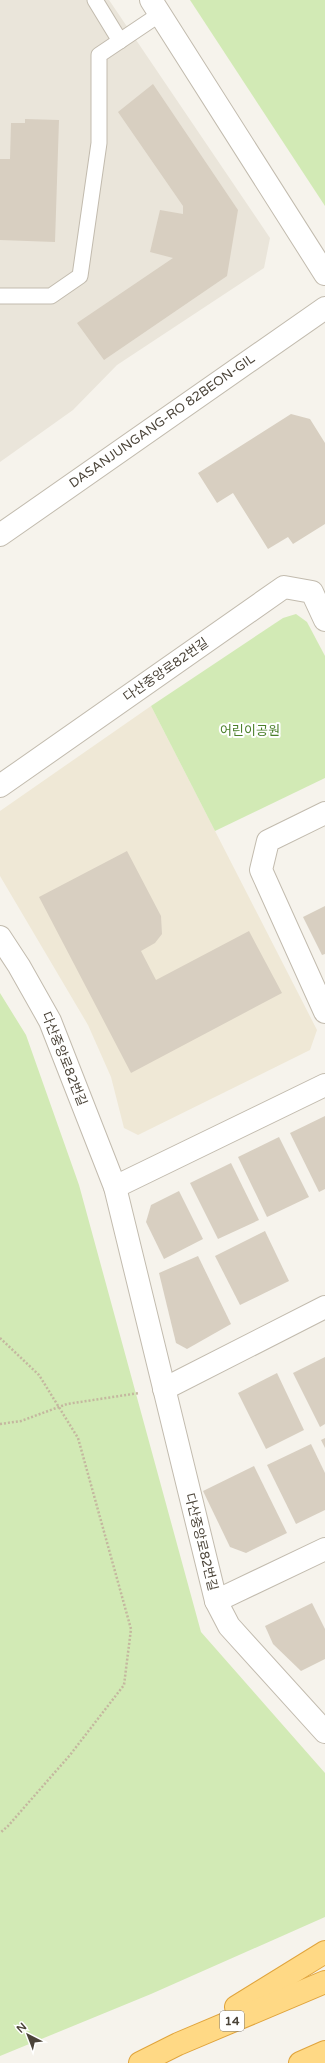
<svg xmlns="http://www.w3.org/2000/svg" width="325" height="2063" font-family="'Varela Round','Noto Sans KR',sans-serif">
	<rect width="100%" height="100%" fill="#f6f3ec"/>
	<polygon fill="#eae5da" points="0,0 109,0 270,238 264,268 117,365 73,410 0,462"/>
	<polygon fill="#efe8d6" points="151,706 317,1030 310,1050 138,1135 124,1128 111,1077 88,1025 0,876 0,811"/>
	<g fill="#d2eab5">
		<polygon points="190,0 325,0 325,206"/>
		<polygon points="296,614 307,622 325,656 325,778 215,831 151,706 283,618"/>
		<polygon points="0,993 26,1035 79,1185 201,1632 325,1773 325,1917 151,1994 0,2056"/>
	</g>
	<g fill="#d8cfc1">
		<polygon points="153,84 238,210 227,276 104,360 77,323 173,258 150,252 160,210 183,214 183,206 118,112"/>
		<polygon points="25,119 59,120 55,242 0,240 0,159 10,159 11,123 25,123"/>
		<polygon points="291,414 310,419 325,443 325,524 293,544 288,537 268,549 233,493 217,503 198,473"/>
		<polygon points="127,851 161,916 162,934 155,943 141,951 156,980 249,931 282,993 131,1073 39,897"/>
		<polygon points="325,906 325,954 322,955 303,917"/>
		<polygon points="325,1116 325,1189 319,1192 290,1133"/>
		<polygon points="279,1137 309,1197 267,1217 238,1157"/>
		<polygon points="231,1163 259,1220 218,1239 190,1183"/>
		<polygon points="179,1191 203,1239 164,1259 146,1222 151,1205"/>
		<polygon points="265,1231 289,1281 240,1305 215,1256"/>
		<polygon points="198,1256 231,1324 187,1349 176,1343 159,1273"/>
		<polygon points="325,1357 325,1424 320,1427 293,1373"/>
		<polygon points="277,1373 304,1430 266,1449 238,1393"/>
		<polygon points="325,1438 325,1448 321,1440"/>
		<polygon points="311,1444 325,1473 325,1510 296,1524 267,1465"/>
		<polygon points="254,1466 287,1533 246,1553 230,1547 203,1491"/>
		<polygon points="312,1603 325,1629 325,1659 301,1671 273,1644 265,1626"/>
	</g>
	<g fill="none" stroke-linecap="round" stroke-linejoin="round">
		<g stroke="#c2bbae" stroke-width="17">
			<g id="service">
				<polyline points="95,0 120,41"/>
				<polyline points="0,296 51,296 80,276 99,143 99,55 160,14"/>
			</g>
		</g>
		<g stroke="#c2bbae" stroke-width="24">
			<g id="minor">
				<polyline points="151,0 325,274"/>
				<polyline points="0,786 284,587 312,592 325,620"/>
				<polyline points="325,813 268,841 261,870 325,1012"/>
				<polyline points="0,937 19,966 50,1021 115,1187 216,1601 325,1549"/>
				<polyline points="115,1187 325,1085"/>
				<polyline points="164,1389 325,1307"/>
				<polyline points="216,1601 229,1626 325,1732"/>
			</g>
		</g>
		<g stroke="#c2bbae" stroke-width="24">
			<polyline id="tertiary" points="0,535 325,308"/>
		</g>
		<g stroke="#e0a43c" stroke-width="24">
			<g id="trunk">
				<polyline points="236,2007 325,1952"/>
				<polyline points="140,2063 178,2044 325,1982"/>
				<polyline points="300,2063 325,2052"/>
			</g>
		</g>
		<g stroke="#c4b79f" stroke-width="2.5" stroke-dasharray="2 2" stroke-linecap="butt">
			<polyline points="0,1338 39,1375 78,1438 131,1629 124,1685 70,1755 8,1826 0,1833"/>
			<polyline points="0,1424 21,1421 67,1404 139,1393"/>
		</g>
		<use href="#service" stroke="#fff" stroke-width="15"/>
		<use href="#minor" stroke="#fff" stroke-width="22"/>
		<use href="#tertiary" stroke="#fff" stroke-width="22"/>
		<use href="#trunk" stroke="#ffd985" stroke-width="22"/>
	</g>
	<g text-anchor="middle" dominant-baseline="central" stroke-width="4" stroke-linejoin="round" paint-order="stroke">
		<rect fill="#fff" stroke="#817c74" stroke-width="1" x="220" y="2011" width="24" height="20" rx="3"/>
		<g font-size="12" font-weight="bold" fill="#4b4439">
			<text x="232" y="2021">14</text>
		</g>
		<g font-size="13" fill="#4b4439" stroke="#fff">
			<text transform="translate(162 421) rotate(-35)">DASANJUNGANG-RO 82BEON-GIL</text>
			<text transform="translate(166 670) rotate(-35)">다산중앙로82번길</text>
			<text transform="translate(64 1059) rotate(68)">다산중앙로82번길</text>
			<text transform="translate(201 1542) rotate(76)">다산중앙로82번길</text>
		</g>
		<g font-size="13" fill="#4a7f2a" stroke="#fff">
			<text x="250" y="731">어린이공원</text>
		</g>
	</g>
	<g transform="translate(28 2035) rotate(318)" stroke="#ffffff" stroke-width="3" paint-order="stroke">
	<path d="M0-3L7 15L0 10L-7 15Z" fill="#4b4439"/>
	<text y="-6" font-size="11" font-weight="bold" text-anchor="middle" fill="#4b4439">N</text>
	</g>
</svg>
